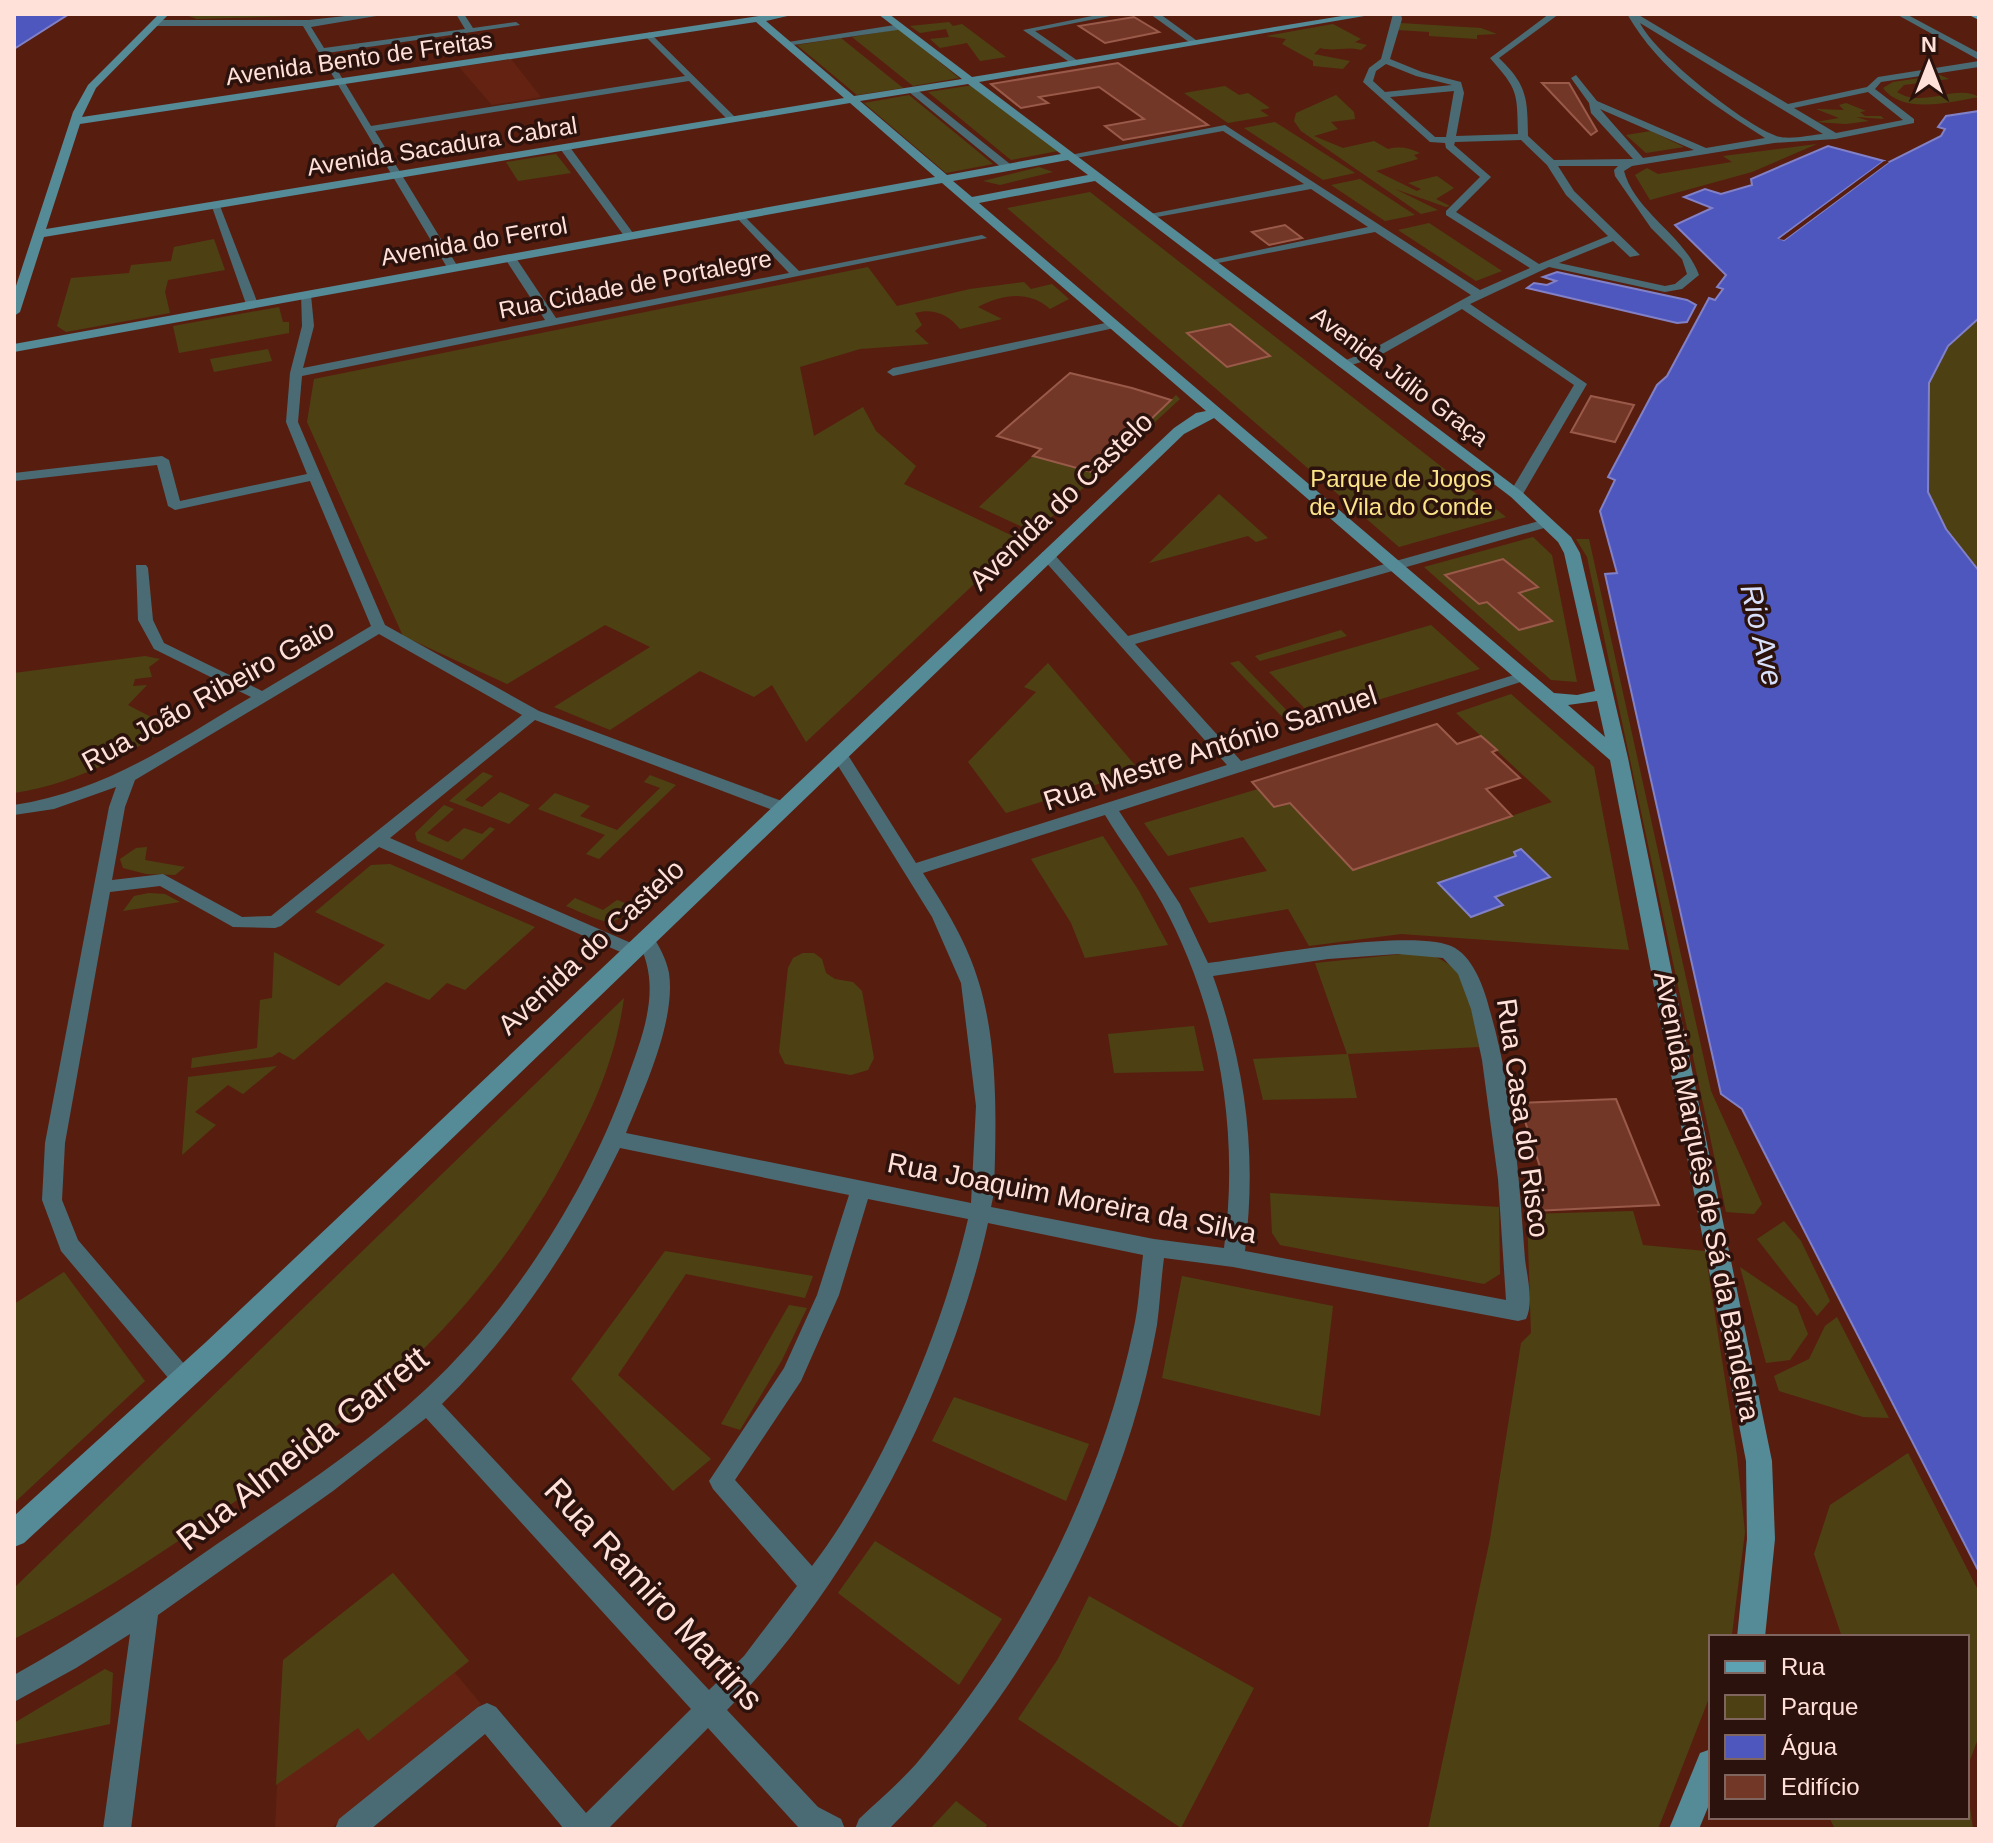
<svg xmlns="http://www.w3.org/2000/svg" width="1993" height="1843" font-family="Helvetica,sans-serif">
	<rect width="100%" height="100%" fill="#571e10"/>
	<g fill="#642312">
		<polygon points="511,59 541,97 492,105 459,67"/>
		<polygon points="393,1573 469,1661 455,1673 481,1704 330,1829 275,1829 283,1660"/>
	</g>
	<g fill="#4d4113">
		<polygon points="183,14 359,14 197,19"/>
		<polygon points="949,22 953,26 962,24 1006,57 980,61 967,43 940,48 930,39 949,37 946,29 920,33 910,26"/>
		<polygon points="1400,23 1481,28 1497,34 1477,35 1477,39 1429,36 1429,32 1398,30"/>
		<path d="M1333,24L1361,39L1355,42L1367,45L1361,50C1345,46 1335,52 1320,48L1314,54L1350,61L1343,69L1313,66V61L1282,44L1286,39L1266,36Z"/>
		<polygon points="899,29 959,78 913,86 852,37"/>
		<polygon points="841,38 903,88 857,95 797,45"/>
		<path d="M1940,75L1949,79L1904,85L1897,92C1923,109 1956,83 1979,97C1951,102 1903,115 1883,88L1893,82Z"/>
		<polygon points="974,85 1058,151 1011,160 928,92"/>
		<polygon points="1225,86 1239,95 1248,93 1270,108 1260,110 1269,116 1228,123 1184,93"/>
		<polygon points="909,95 993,164 946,173 864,103"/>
		<path d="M1336,95L1354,112L1355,119L1331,122L1338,129L1314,136L1343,148L1374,141L1388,149C1399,146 1410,148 1420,153L1414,155L1418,159L1376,171L1417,191L1421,189L1408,183L1437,176L1454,188L1436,199L1450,206L1446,207L1395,189L1438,210L1421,214L1301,131L1294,121L1296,113Z"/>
		<polygon points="1846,103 1866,111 1860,112 1865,116 1881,116 1884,119 1856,117 1869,121 1846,124 1816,122 1839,118 1816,109 1844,110 1839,105"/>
		<polygon points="1275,122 1355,173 1323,180 1244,128"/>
		<polygon points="1651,131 1684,147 1646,153 1626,135"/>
		<polygon points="1817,144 1752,172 1650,200 1635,175 1647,168 1658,174 1732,162 1723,156"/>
		<polygon points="556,154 571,173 518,181 506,162"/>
		<polygon points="1039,167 1053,172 1000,185 983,181"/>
		<polygon points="1360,179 1415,215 1385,221 1331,185"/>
		<polygon points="1090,192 1506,517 1399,547 1007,208"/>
		<polygon points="1429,223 1502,271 1476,281 1398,230"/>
		<polygon points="214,239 225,270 168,280 165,292 170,313 66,332 57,326 71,278 129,273 131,265 171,261 174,247"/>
		<path d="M868,267L897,306L970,289L1024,282L1031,289L1052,284L1069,299L1050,309C1029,290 1002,294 978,307L1002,319L960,329C948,314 933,308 915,313L922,325L915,331L929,344L860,349L800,367L814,436L863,407L876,431L916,466L904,484L1021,540L806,742L772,685L754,697L700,671L610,730L554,707L650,647L605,625L507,684L403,636L307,422L314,379Z"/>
		<polygon points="279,307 283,322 289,322 289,333 179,353 173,326"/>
		<polygon points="1979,318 1979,571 1946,529 1928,492 1929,383 1948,346"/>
		<polygon points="268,349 272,361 214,372 210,359"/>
		<polygon points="1176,395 1180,399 1042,526 1038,525 1031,531 979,507 1033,456 1095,473"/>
		<polygon points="1219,494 1268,538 1256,542 1248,536 1149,563"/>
		<polygon points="1533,537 1552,555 1577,682 1551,680 1424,567"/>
		<polygon points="1576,539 1589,539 1711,1091 1762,1204 1754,1214 1726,1212 1587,557"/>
		<polygon points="1431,625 1480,669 1315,719 1269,672"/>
		<polygon points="1341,630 1347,636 1260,661 1255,656"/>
		<path d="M145,656L160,659L149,667L152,677L135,679L133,686L147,685L128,705L170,727C120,759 73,784 14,793V673Z"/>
		<polygon points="1238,661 1239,661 1298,722 1289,724 1230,663"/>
		<polygon points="1048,663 1140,771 1006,813 968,762 1036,692 1024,687"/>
		<polygon points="1511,694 1594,767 1629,950 1401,934 1309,946 1288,909 1209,923 1189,888 1267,871 1243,837 1168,856 1144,823 1258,789 1274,807 1290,803 1353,870 1552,802 1456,713"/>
		<polygon points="483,772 493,776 465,800 482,807 500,792 530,805 509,824 449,801"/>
		<polygon points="650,775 676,785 599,859 586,854 605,835 538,809 555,793 590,806 580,816 617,830 660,788 644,782"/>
		<polygon points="444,805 454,809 427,833 448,842 464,828 482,834 490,827 495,829 462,860 417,841 415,833"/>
		<polygon points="1103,836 1139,891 1168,945 1085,958 1071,923 1031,859"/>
		<polygon points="147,847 145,860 185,867 175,875 146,874 123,868 120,859 136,848"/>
		<polygon points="390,864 535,927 465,990 447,983 429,1000 386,982 294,1060 279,1052 272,1057 191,1068 192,1058 257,1048 260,1000 272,998 274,952 339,986 385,945 315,912 371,865"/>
		<path d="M645,888L651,890C609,929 620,929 566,906L575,898L603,910L617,900L628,904Z"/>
		<polygon points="149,893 165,894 180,902 123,911 134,896"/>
		<path d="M1422,952C1476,969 1470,998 1479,1047L1348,1054L1357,1098L1263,1100L1253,1059L1347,1054L1315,963Z"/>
		<polygon points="803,953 814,953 822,959 826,973 835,979 853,982 862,991 874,1058 868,1070 851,1075 785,1064 779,1052 788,968 793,958"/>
		<path d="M624,998C616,1056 595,1105 567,1156C484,1312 372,1406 230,1505C161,1554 90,1601 14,1639V1588Z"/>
		<polygon points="1194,1026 1204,1071 1114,1073 1108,1034"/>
		<polygon points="277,1066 243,1094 228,1085 195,1112 216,1125 182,1155 188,1077"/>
		<polygon points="1270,1193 1499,1207 1500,1274 1484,1284 1280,1245 1272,1233"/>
		<polygon points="1633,1211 1643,1245 1705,1251 1737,1456 1745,1532 1732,1634 1711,1637 1711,1693 1658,1829 1428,1829 1490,1539 1521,1343 1531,1333 1527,1214"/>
		<polygon points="1784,1221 1801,1241 1830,1301 1817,1316 1757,1239"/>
		<polygon points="665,1251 813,1276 805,1298 686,1274 618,1375 711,1459 673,1491 571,1379"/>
		<polygon points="1740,1267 1797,1306 1808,1334 1790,1360 1766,1363"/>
		<polygon points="64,1272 145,1381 14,1503 14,1304"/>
		<polygon points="1182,1276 1333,1306 1320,1416 1162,1378"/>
		<polygon points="789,1305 807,1308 782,1360 740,1430 721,1424"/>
		<polygon points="1837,1317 1889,1418 1863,1417 1779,1391 1774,1376 1809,1359 1825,1326"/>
		<polygon points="954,1397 1089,1444 1066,1501 932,1441"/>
		<polygon points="1908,1453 1979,1592 1979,1736 1967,1768 1967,1637 1842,1637 1814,1554 1830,1505"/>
		<polygon points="875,1541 1002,1619 959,1685 838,1593"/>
		<polygon points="393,1573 469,1661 368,1741 358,1728 276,1785 283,1660"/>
		<polygon points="1089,1596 1254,1688 1181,1828 1018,1719 1058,1659"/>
		<polygon points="105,1669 113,1673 110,1724 14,1745 14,1723"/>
		<polygon points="1967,1785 1973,1829 1835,1829 1829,1817 1967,1817"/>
		<polygon points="956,1801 987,1825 984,1829 930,1829"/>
	</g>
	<g fill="#4d57be" stroke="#8280c6" stroke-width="2">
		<polygon points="14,14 69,14 14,49"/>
		<polygon points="1979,111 1979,318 1948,346 1929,383 1928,492 1946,529 1979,571 1979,1572 1742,1109 1721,1094 1605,574 1617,573 1600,511 1615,480 1608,477 1657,385 1667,376 1709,298 1715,300 1723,289 1717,287 1726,275 1675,225 1712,208 1684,197 1705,189 1721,194 1752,185 1751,179 1828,146 1884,161 1779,238 1784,240 1889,162 1941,136 1945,129 1938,127 1946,116"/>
		<polygon points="1557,272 1687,300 1696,305 1687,322 1677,323 1527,288 1534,283 1547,285 1556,281 1543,277"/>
		<polygon points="1521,849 1550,877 1495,897 1503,905 1471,917 1438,883 1516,856 1514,852"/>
	</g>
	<polygon fill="#571e10" points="1884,161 1889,162 1784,240 1779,239"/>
	<g fill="#733728" stroke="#9a5a4a" stroke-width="2">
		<polygon points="1134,17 1159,32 1105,43 1079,26"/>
		<polygon points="1118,63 1208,125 1123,140 1105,126 1144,119 1099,87 1039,97 1048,103 1021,108 991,84"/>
		<polygon points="1542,83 1569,83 1597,131 1591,135"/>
		<polygon points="1285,225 1302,238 1269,245 1252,232"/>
		<polygon points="1230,324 1270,356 1227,367 1187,333"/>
		<polygon points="1070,373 1132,388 1171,400 1095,473 1033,456 1041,449 997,436"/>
		<polygon points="1591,396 1634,405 1615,442 1571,432"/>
		<polygon points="1503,559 1538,587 1519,593 1552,621 1519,630 1487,602 1479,604 1445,575"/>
		<polygon points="1437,724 1457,744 1481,736 1497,750 1492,752 1520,778 1486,789 1512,816 1353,870 1290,803 1274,807 1252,782"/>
		<polygon points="1616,1099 1659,1205 1533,1211 1524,1181 1544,1179 1519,1103"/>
	</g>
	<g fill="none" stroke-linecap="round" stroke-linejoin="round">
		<g fill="#4b6b74" fill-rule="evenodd">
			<polygon points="363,14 388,14 311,27 324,48 465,29 456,14 464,14 473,28 516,22 520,25 327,53 371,126 685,76 646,37 649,32 738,120 730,122 689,81 375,131 458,267 448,269 303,26 156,26 152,23 156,20 309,20"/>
			<polygon points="1102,14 1120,14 1035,31 1078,61 1075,66 1023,30"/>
			<polygon points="1150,14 1160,14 1200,43 1193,45"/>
			<path d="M1393,14H1401L1402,19L1390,59L1422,72L1461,82L1464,93L1456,136L1518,134C1517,91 1518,90 1490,58L1549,14H1559L1499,58C1528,86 1527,98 1528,136L1554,160L1633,159L1591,113L1589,103L1571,78L1576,75L1597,101L1706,148L1765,138C1709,102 1661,72 1627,14H1637L1788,104L1867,87L1878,77L1979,61V67L1881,82L1875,89L1914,119V123L1835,139L1774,143L1632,166L1624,171C1635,212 1685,236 1699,275L1682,289L1665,292L1549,267L1470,304L1587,384L1523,494L1516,498L1509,494L1574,385L1462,309L1377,357L1342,368L1336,364L1369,351L1471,295L1375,232L1208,265L1206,263L1212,260L1368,227L1311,189L1146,219L1145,217L1150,214L1304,184L1223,131L1070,159L1065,156L1225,125L1480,290L1530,268L1446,215V211L1480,177L1446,148L1445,143L1430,142L1363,82L1369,68L1381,59ZM1640,23L1823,134C1810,135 1786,141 1774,135C1741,122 1655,54 1640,23ZM1386,64L1416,76L1452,85L1385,92L1373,81L1376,71ZM1454,91L1446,137H1435L1390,97ZM1868,92L1903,120L1836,133L1794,108ZM1600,109L1694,150L1643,158ZM1521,140L1547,165L1566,195L1608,236L1539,264L1456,212L1491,177L1454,145L1455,142ZM1558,166H1618L1614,170L1615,176L1651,228L1682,259L1687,274L1675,284L1665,286L1559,263L1613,241L1630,257L1640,255L1574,191Z"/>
			<polygon points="1896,14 1906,14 1979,53 1979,60"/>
			<polygon points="901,24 904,29 786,46 782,43"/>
			<polygon points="909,88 915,88 1010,164 1010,168 1002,168 909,92"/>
			<polygon points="561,146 569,146 633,233 633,237 625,237 561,150"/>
			<polygon points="211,204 220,206 258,304 256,306 246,304"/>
			<path d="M740,212L799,271L982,235L987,238L302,376L298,422L385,625L539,711L790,804L792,808L790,812H778L535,720L390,838L638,946L641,951L638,956L632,957L379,847L281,926L275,928L233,927L160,886L110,892L65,1143L62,1200L78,1240L191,1372L194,1379L191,1386L183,1389L175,1386L61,1251L42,1200L45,1143L109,807L116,787L54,809L14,815V805C106,791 173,743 251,697L154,649L138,620L136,565H146L148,568L153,620L164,643L262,691L371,626L310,481L175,510L168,506L157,465L14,481V473L162,456L169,460L180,501L307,474L286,422L290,373L302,326L301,293L311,295L314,326L303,368L545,320L504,257L510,254L514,255L556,318L789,273L736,217L735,215ZM379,634L522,715L271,916L242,917L163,874L112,880L125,807L135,780Z"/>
			<polygon points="1115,321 1121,325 1119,327 893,376 887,372 893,368"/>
			<path d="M1546,519L1553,523L1551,526L1135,644L1241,761L1517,674H1527L1530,677L1527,680L1119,811L1180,904L1208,963C1255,957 1419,926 1455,948C1475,960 1485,991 1490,1011C1513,1091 1519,1176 1525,1259C1527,1276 1534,1303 1526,1319L1518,1321L1233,1267L1164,1258C1161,1280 1160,1303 1157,1325C1123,1514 1024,1695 889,1829H855L859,1819C878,1801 899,1783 916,1764C1024,1638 1100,1489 1134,1327C1139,1304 1140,1278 1143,1255L988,1223C951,1393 849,1586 727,1710L818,1807L841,1819L845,1829L798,1827L708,1728L608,1829H564L485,1734L371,1829H335L339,1819L478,1707L487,1703L496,1707L586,1813L691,1709L426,1418L333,1491L158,1615L131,1829H103L130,1634L76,1668L14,1702V1675C85,1636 151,1590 217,1544C288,1496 363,1448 426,1389C511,1310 587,1192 626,1082C643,1034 664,986 636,938L639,933H651C659,946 666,958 669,973C676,1021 644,1089 626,1133L971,1203L976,1106L961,983L932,917L832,756L840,751L846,752L916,863L1227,765L1042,558V552H1052L1128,636ZM1105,815C1123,845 1145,873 1162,903C1219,1008 1240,1130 1224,1248L1154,1239L991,1207L994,1193C996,1125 999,1049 979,983C968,944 945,907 923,873ZM1398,954L1443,958L1458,974L1471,1009L1482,1060L1498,1179L1506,1300L1245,1251C1257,1153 1246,1069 1213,976L1328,959ZM620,1148L849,1195L817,1295L784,1368L709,1481L713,1489L797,1586L744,1656L709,1690L442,1404C516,1331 575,1241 620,1148ZM868,1199L968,1219C942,1332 882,1474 812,1566L735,1480L801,1381L839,1295Z"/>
		</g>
		<g fill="#558a97" fill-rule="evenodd">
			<path d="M159,14H169L96,88L82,117L772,14H796L766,21L854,96L962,79L878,14H889L972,77L1354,14H1376L979,82L1521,491L1571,537L1580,553L1628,758L1772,1461L1775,1539L1765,1637H1737L1747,1539L1746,1461L1610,760L1214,418L1184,434L224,1358L24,1543L14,1547V1516L206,1342L1174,428L1196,413L1206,411L942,183L14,352V344L935,177L850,103L44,237L20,312L14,316V292L73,112L88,85ZM756,22L844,98L46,229L80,124ZM968,84L1061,154L947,175L860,101ZM1068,160L1088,175L972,197L953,181ZM1095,181L1511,497L1558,542L1564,553L1595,691L1577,695L1554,693L979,203ZM1597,701L1605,737L1568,705Z"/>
			<polygon points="1711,1749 1711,1800 1699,1829 1669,1829 1700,1753"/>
		</g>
		<polygon fill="#5ca2b3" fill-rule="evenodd" points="1967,14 1979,14 1979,20"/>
	</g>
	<g text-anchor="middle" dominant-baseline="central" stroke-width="7" stroke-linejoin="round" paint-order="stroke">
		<g font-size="24" fill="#ffe1d9" stroke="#2c120c">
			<text transform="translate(359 58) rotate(-8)">Avenida Bento de Freitas</text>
			<text transform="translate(442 146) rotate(-9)">Avenida Sacadura Cabral</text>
			<text transform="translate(474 241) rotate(-10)">Avenida do Ferrol</text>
			<text transform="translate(635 284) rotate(-11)">Rua Cidade de Portalegre</text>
			<text transform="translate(1400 376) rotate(37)">Avenida Júlio Graça</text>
		</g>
		<g font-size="24" fill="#fce489" stroke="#2c120c">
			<text x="1401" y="478">Parque de Jogos<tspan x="1401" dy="28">de Vila do Conde</tspan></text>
		</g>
		<g font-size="28" fill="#ffe1d9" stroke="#2c120c">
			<text transform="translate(1061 501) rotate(-44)">Avenida do Castelo</text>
			<text transform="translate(208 695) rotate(-29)">Rua João Ribeiro Gaio</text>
			<text transform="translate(1210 748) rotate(-18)">Rua Mestre António Samuel</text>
			<text transform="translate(591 947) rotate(-43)">Avenida do Castelo</text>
			<text transform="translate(1523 1118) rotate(82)">Rua Casa do Risco</text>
			<text transform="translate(1707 1196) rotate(79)">Avenida Marquês de Sá da Bandeira</text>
			<text transform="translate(1072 1198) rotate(11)">Rua Joaquim Moreira da Silva</text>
		</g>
		<g font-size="30" font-style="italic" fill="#d8dffa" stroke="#2c120c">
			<text transform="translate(1762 635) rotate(77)">Rio Ave</text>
		</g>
		<g font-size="34" fill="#ffe1d9" stroke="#2c120c">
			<text transform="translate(302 1448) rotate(-38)">Rua Almeida Garrett</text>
			<text transform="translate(654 1594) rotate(47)">Rua Ramiro Martins</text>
		</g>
	</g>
	<rect width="1993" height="1843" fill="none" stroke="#ffe1d9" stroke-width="32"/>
	<rect x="1709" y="1635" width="260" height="184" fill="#2c120c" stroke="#80655e" stroke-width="2"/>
	<rect x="1725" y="1661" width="40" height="12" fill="#5ca2b3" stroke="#80655e" stroke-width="2"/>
	<text x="1781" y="1675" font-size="24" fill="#ffe1d9">Rua</text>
	<rect x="1725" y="1695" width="40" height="24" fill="#4d4113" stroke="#80655e" stroke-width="2"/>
	<text x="1781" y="1715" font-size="24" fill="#ffe1d9">Parque</text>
	<rect x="1725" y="1735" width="40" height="24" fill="#4d57be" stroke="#80655e" stroke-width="2"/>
	<text x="1781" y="1755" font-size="24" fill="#ffe1d9">Água</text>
	<rect x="1725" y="1775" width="40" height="24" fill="#733728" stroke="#80655e" stroke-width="2"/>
	<text x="1781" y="1795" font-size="24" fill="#ffe1d9">Edifício</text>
	<g transform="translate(1929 64)" stroke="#2c120c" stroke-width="6" paint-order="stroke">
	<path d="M0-6L14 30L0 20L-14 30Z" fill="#ffe1d9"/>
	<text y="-12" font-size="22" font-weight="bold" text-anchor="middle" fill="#ffe1d9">N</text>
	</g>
</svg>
